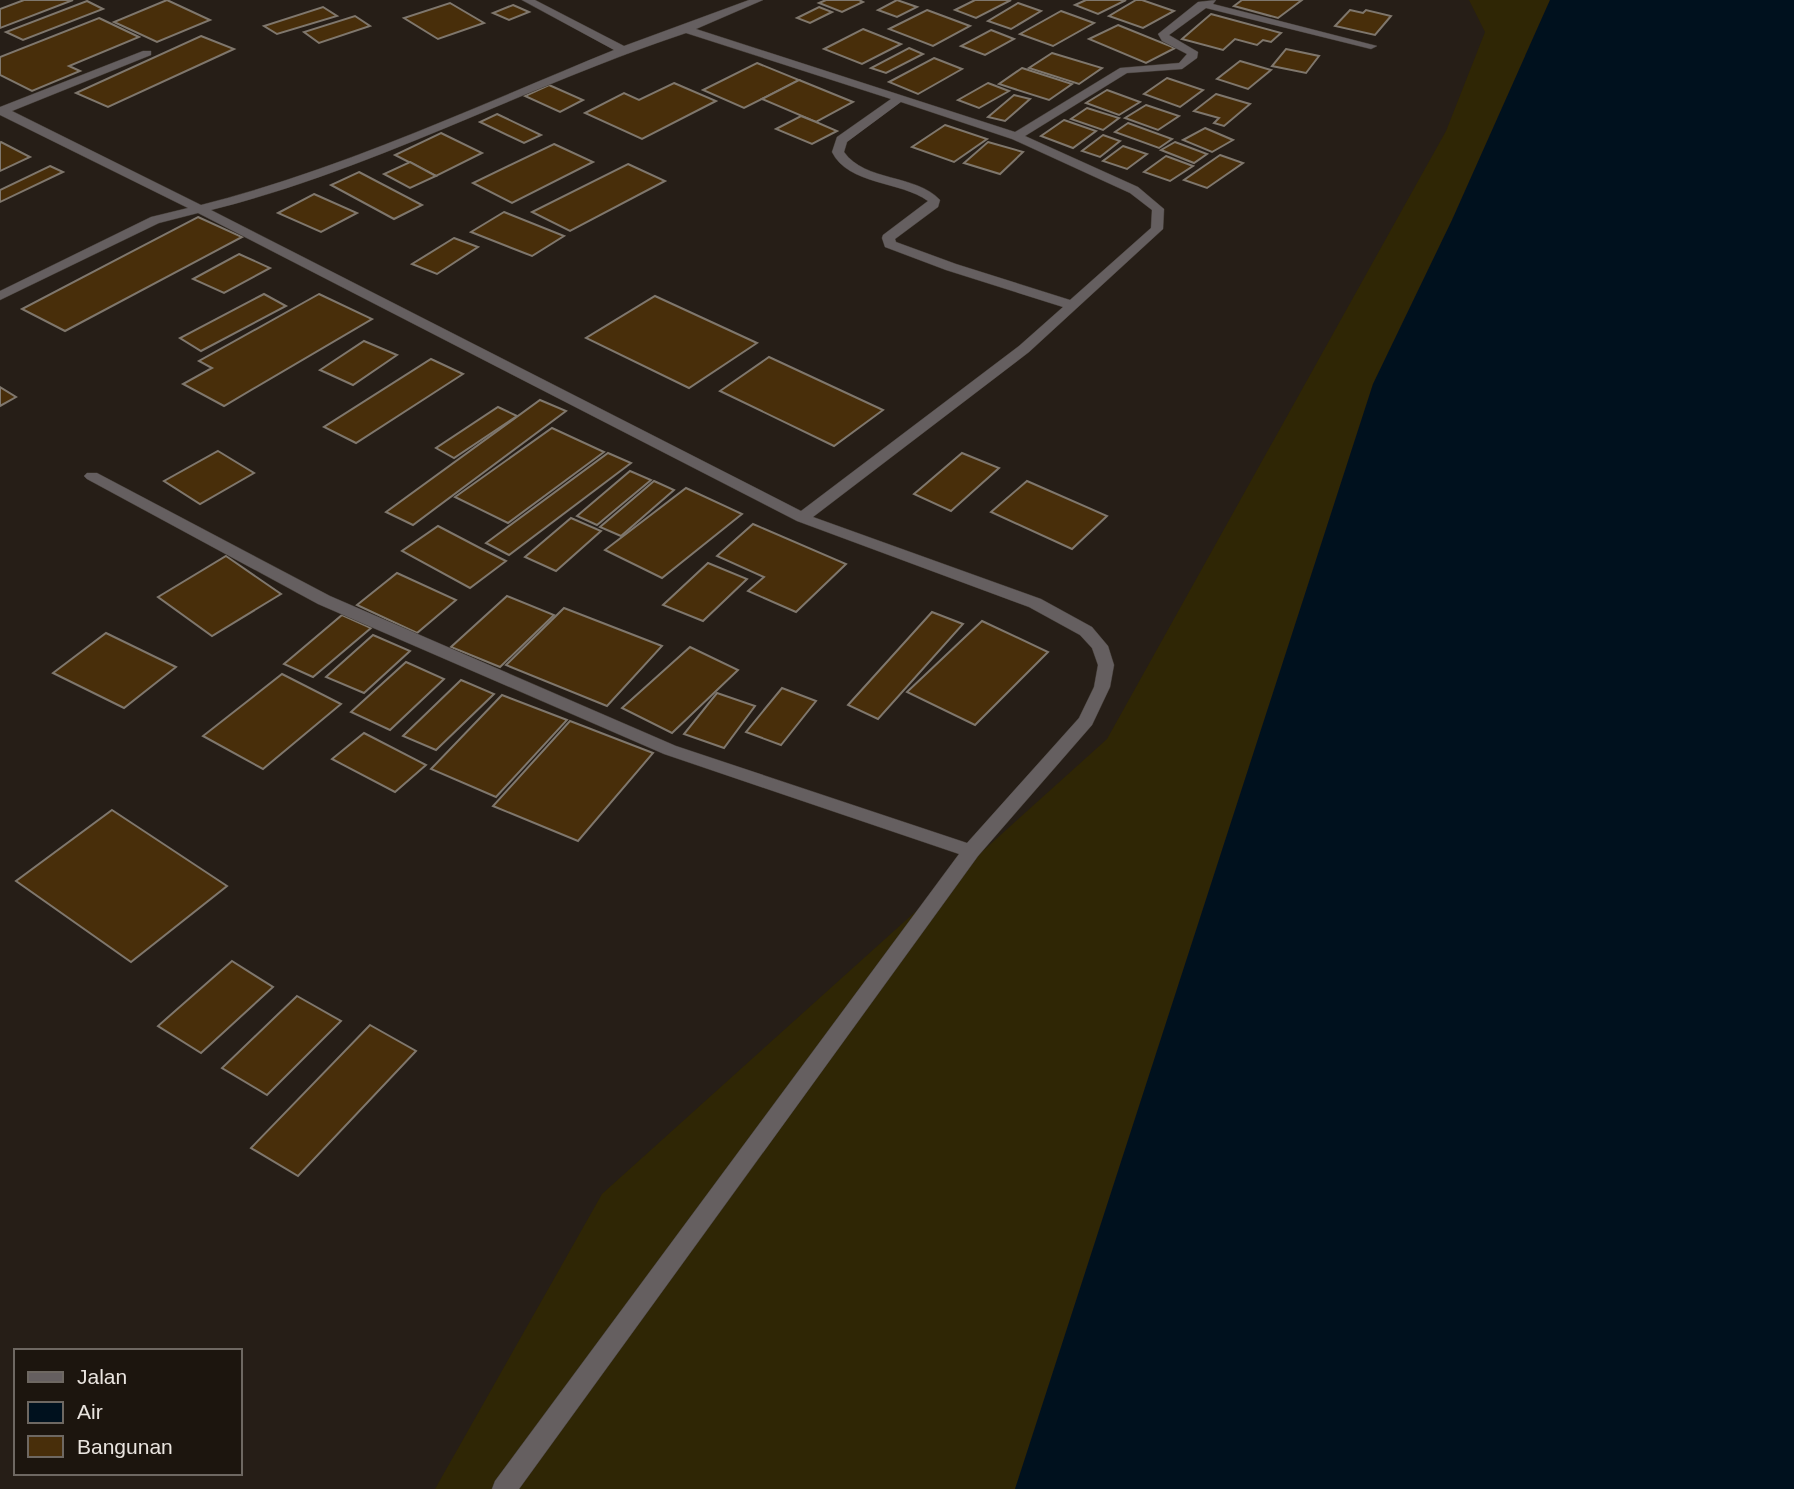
<svg xmlns="http://www.w3.org/2000/svg" width="1794" height="1489" font-family="Helvetica,sans-serif">
	<rect width="100%" height="100%" fill="#261e17"/>
	<polygon fill="#2f2605" points="1469,0 1550,0 1452,220 1373,384 1015,1489 435,1489 602,1194 1107,739 1446,131 1485,32"/>
	<polygon fill="#00111e" points="1550,0 1794,0 1794,1489 1015,1489 1373,384 1452,220"/>
	<g fill="#482e0a" stroke="#7f776d" stroke-width="2">
		<polygon points="24,0 73,0 0,28 0,9"/>
		<polygon points="167,0 210,20 157,42 114,22"/>
		<polygon points="826,0 859,0 863,2 842,12 819,3"/>
		<polygon points="897,0 917,7 897,17 878,10"/>
		<polygon points="975,0 1011,0 976,18 955,10"/>
		<polygon points="1086,0 1126,0 1098,14 1075,5"/>
		<polygon points="1136,0 1142,0 1174,11 1143,28 1109,16"/>
		<polygon points="1242,0 1302,0 1278,18 1234,6"/>
		<polygon points="87,1 103,9 23,40 6,32"/>
		<polygon points="450,3 484,23 438,39 404,18"/>
		<polygon points="1018,3 1041,11 1011,29 988,21"/>
		<polygon points="513,5 529,12 509,20 493,13"/>
		<polygon points="323,7 337,16 277,34 264,26"/>
		<polygon points="819,7 832,12 810,23 797,18"/>
		<polygon points="927,10 970,26 933,46 889,29"/>
		<polygon points="1350,10 1363,13 1366,10 1391,16 1375,35 1335,26"/>
		<polygon points="1061,11 1094,23 1053,46 1020,34"/>
		<polygon points="1211,14 1281,33 1271,42 1263,40 1257,45 1235,39 1223,50 1182,39"/>
		<polygon points="355,16 370,26 319,43 304,32"/>
		<polygon points="99,18 139,37 69,66 80,71 32,91 0,75 0,57"/>
		<polygon points="1118,25 1175,48 1146,63 1089,39"/>
		<polygon points="863,29 901,44 862,64 824,49"/>
		<polygon points="991,30 1014,39 985,55 961,46"/>
		<polygon points="201,36 234,49 108,107 76,93"/>
		<polygon points="909,48 923,54 886,73 871,68"/>
		<polygon points="1286,49 1319,56 1306,73 1272,66"/>
		<polygon points="1052,53 1102,68 1079,84 1029,68"/>
		<polygon points="934,58 962,69 918,94 889,82"/>
		<polygon points="1240,61 1271,70 1248,89 1217,79"/>
		<polygon points="757,63 799,80 744,108 703,90"/>
		<polygon points="1022,68 1072,84 1049,100 999,84"/>
		<polygon points="1167,78 1203,90 1180,107 1144,94"/>
		<polygon points="799,80 853,102 816,122 762,99"/>
		<polygon points="674,83 716,101 642,139 585,113 624,93 639,100"/>
		<polygon points="988,83 1009,91 979,108 958,100"/>
		<polygon points="549,85 583,100 560,112 525,96"/>
		<polygon points="1107,90 1140,102 1119,115 1086,103"/>
		<polygon points="1216,94 1250,104 1224,126 1214,123 1219,118 1194,111"/>
		<polygon points="1014,95 1030,99 1005,121 988,117"/>
		<polygon points="1146,105 1179,116 1158,130 1125,118"/>
		<polygon points="1087,108 1119,118 1103,130 1071,119"/>
		<polygon points="497,114 541,135 524,143 480,122"/>
		<polygon points="801,116 816,122 837,131 812,144 776,129"/>
		<polygon points="1064,120 1096,131 1073,148 1041,136"/>
		<polygon points="1128,123 1172,139 1159,148 1115,132"/>
		<polygon points="945,125 987,139 954,162 912,147"/>
		<polygon points="1205,128 1233,140 1212,152 1183,140"/>
		<polygon points="441,133 482,153 436,176 395,155"/>
		<polygon points="1103,135 1120,141 1100,157 1082,151"/>
		<polygon points="988,142 1023,152 1000,174 964,163"/>
		<polygon points="1175,142 1207,154 1194,163 1161,150"/>
		<polygon points="0,143 1,142 30,157 0,171"/>
		<polygon points="554,144 593,162 512,203 473,183"/>
		<polygon points="1123,146 1147,154 1127,169 1103,161"/>
		<polygon points="1220,155 1243,163 1207,188 1184,180"/>
		<polygon points="1166,156 1193,166 1170,181 1144,172"/>
		<polygon points="410,162 436,176 410,188 384,174"/>
		<polygon points="628,164 665,181 570,231 532,212"/>
		<polygon points="50,166 63,172 0,202 0,190"/>
		<polygon points="359,172 422,205 394,219 331,185"/>
		<polygon points="314,194 357,213 321,232 278,213"/>
		<polygon points="504,212 564,236 532,256 471,232"/>
		<polygon points="198,217 242,237 65,331 22,309"/>
		<polygon points="454,238 478,247 437,274 412,264"/>
		<polygon points="239,254 270,268 224,293 193,279"/>
		<polygon points="264,294 286,306 201,351 180,338"/>
		<polygon points="319,294 372,319 224,406 183,384 212,368 199,361"/>
		<polygon points="655,296 757,343 689,388 586,338"/>
		<polygon points="364,341 397,355 353,385 320,370"/>
		<polygon points="769,357 883,410 834,446 720,391"/>
		<polygon points="431,359 463,374 356,443 324,427"/>
		<polygon points="0,387 16,397 0,406"/>
		<polygon points="540,400 566,411 413,525 386,512"/>
		<polygon points="498,407 517,416 454,458 436,448"/>
		<polygon points="552,428 604,452 508,523 455,497"/>
		<polygon points="218,451 254,473 200,504 164,481"/>
		<polygon points="608,453 631,463 509,555 486,543"/>
		<polygon points="962,453 999,468 951,511 914,494"/>
		<polygon points="630,471 651,480 597,525 577,516"/>
		<polygon points="654,481 674,490 621,536 600,527"/>
		<polygon points="1027,481 1107,516 1072,549 991,512"/>
		<polygon points="686,488 742,514 662,578 605,550"/>
		<polygon points="571,518 601,531 556,571 525,557"/>
		<polygon points="753,524 846,564 796,612 748,591 764,577 717,556"/>
		<polygon points="438,526 480,548 506,561 470,588 402,551"/>
		<polygon points="226,556 281,594 212,636 158,597"/>
		<polygon points="708,563 747,579 703,621 663,605"/>
		<polygon points="397,573 456,600 417,633 357,605"/>
		<polygon points="507,596 554,615 500,667 451,647"/>
		<polygon points="564,608 662,646 607,706 506,665"/>
		<polygon points="932,612 963,624 878,719 848,705"/>
		<polygon points="342,615 371,628 313,677 284,664"/>
		<polygon points="982,621 1048,652 975,725 907,692"/>
		<polygon points="106,633 176,667 124,708 53,673"/>
		<polygon points="373,635 410,651 364,693 326,677"/>
		<polygon points="690,647 738,670 672,733 622,708"/>
		<polygon points="406,662 444,679 390,730 351,712"/>
		<polygon points="282,674 341,704 263,769 203,736"/>
		<polygon points="461,680 494,694 436,750 403,736"/>
		<polygon points="782,688 816,701 781,745 746,732"/>
		<polygon points="717,693 755,706 724,748 684,734"/>
		<polygon points="502,695 567,720 496,797 431,769"/>
		<polygon points="570,721 653,753 578,841 493,806"/>
		<polygon points="364,733 426,765 395,792 332,759"/>
		<polygon points="112,810 227,886 131,962 16,881"/>
		<polygon points="232,961 273,987 201,1053 158,1026"/>
		<polygon points="297,996 341,1021 267,1095 222,1068"/>
		<polygon points="370,1025 416,1051 298,1176 251,1148"/>
	</g>
	<g fill="none" stroke-linecap="round" stroke-linejoin="round">
		<g stroke="#413a33" stroke-width="1">
			<path id="street" d="M522,0H535L624,46L749,0H763L696,29L1015,132L1120,68L1179,63L1187,54L1162,41L1158,34L1198,2L1216,0L1213,4L1377,46L1371,49L1206,8L1169,35L1198,52L1197,58L1182,69L1127,73L1025,136L1138,187L1164,209L1163,229L1029,352L813,517L1041,599L1092,627L1108,646L1114,665L1110,687L1092,725L978,856L519,1489H492L495,1481L959,854L664,754L318,604L87,479L84,476L87,473H97L330,596L676,746L967,843L1079,718L1094,687L1098,665L1092,648L1080,635L1029,607L797,521L198,213L159,223L0,300V291L151,217L188,208L0,115V107L143,51H151V55L12,111L201,205C343,169 479,105 614,50ZM686,33L891,99L837,137L832,152C848,185 901,181 928,201L883,235L882,238L885,247L946,270L1063,307L1019,346L801,511L211,210C375,169 526,86 686,33ZM901,102L1012,139L1130,193L1152,210L1151,228L1070,300L956,264L896,242L895,239L938,207L940,200C916,174 865,182 844,152L847,142Z"/>
		</g>
		<use href="#street" fill="#655f60" fill-rule="evenodd"/>
	</g>
	<rect x="14" y="1349" width="228" height="126" fill="#1c150e" stroke="#6e6862" stroke-width="2"/>
	<rect x="28" y="1372" width="35" height="10" fill="#655f60" stroke="#6e6862" stroke-width="2"/>
	<text x="77" y="1384" font-size="21" fill="#e9e4df">Jalan</text>
	<rect x="28" y="1402" width="35" height="21" fill="#00111e" stroke="#6e6862" stroke-width="2"/>
	<text x="77" y="1419" font-size="21" fill="#e9e4df">Air</text>
	<rect x="28" y="1436" width="35" height="21" fill="#482e0a" stroke="#6e6862" stroke-width="2"/>
	<text x="77" y="1454" font-size="21" fill="#e9e4df">Bangunan</text>
</svg>
